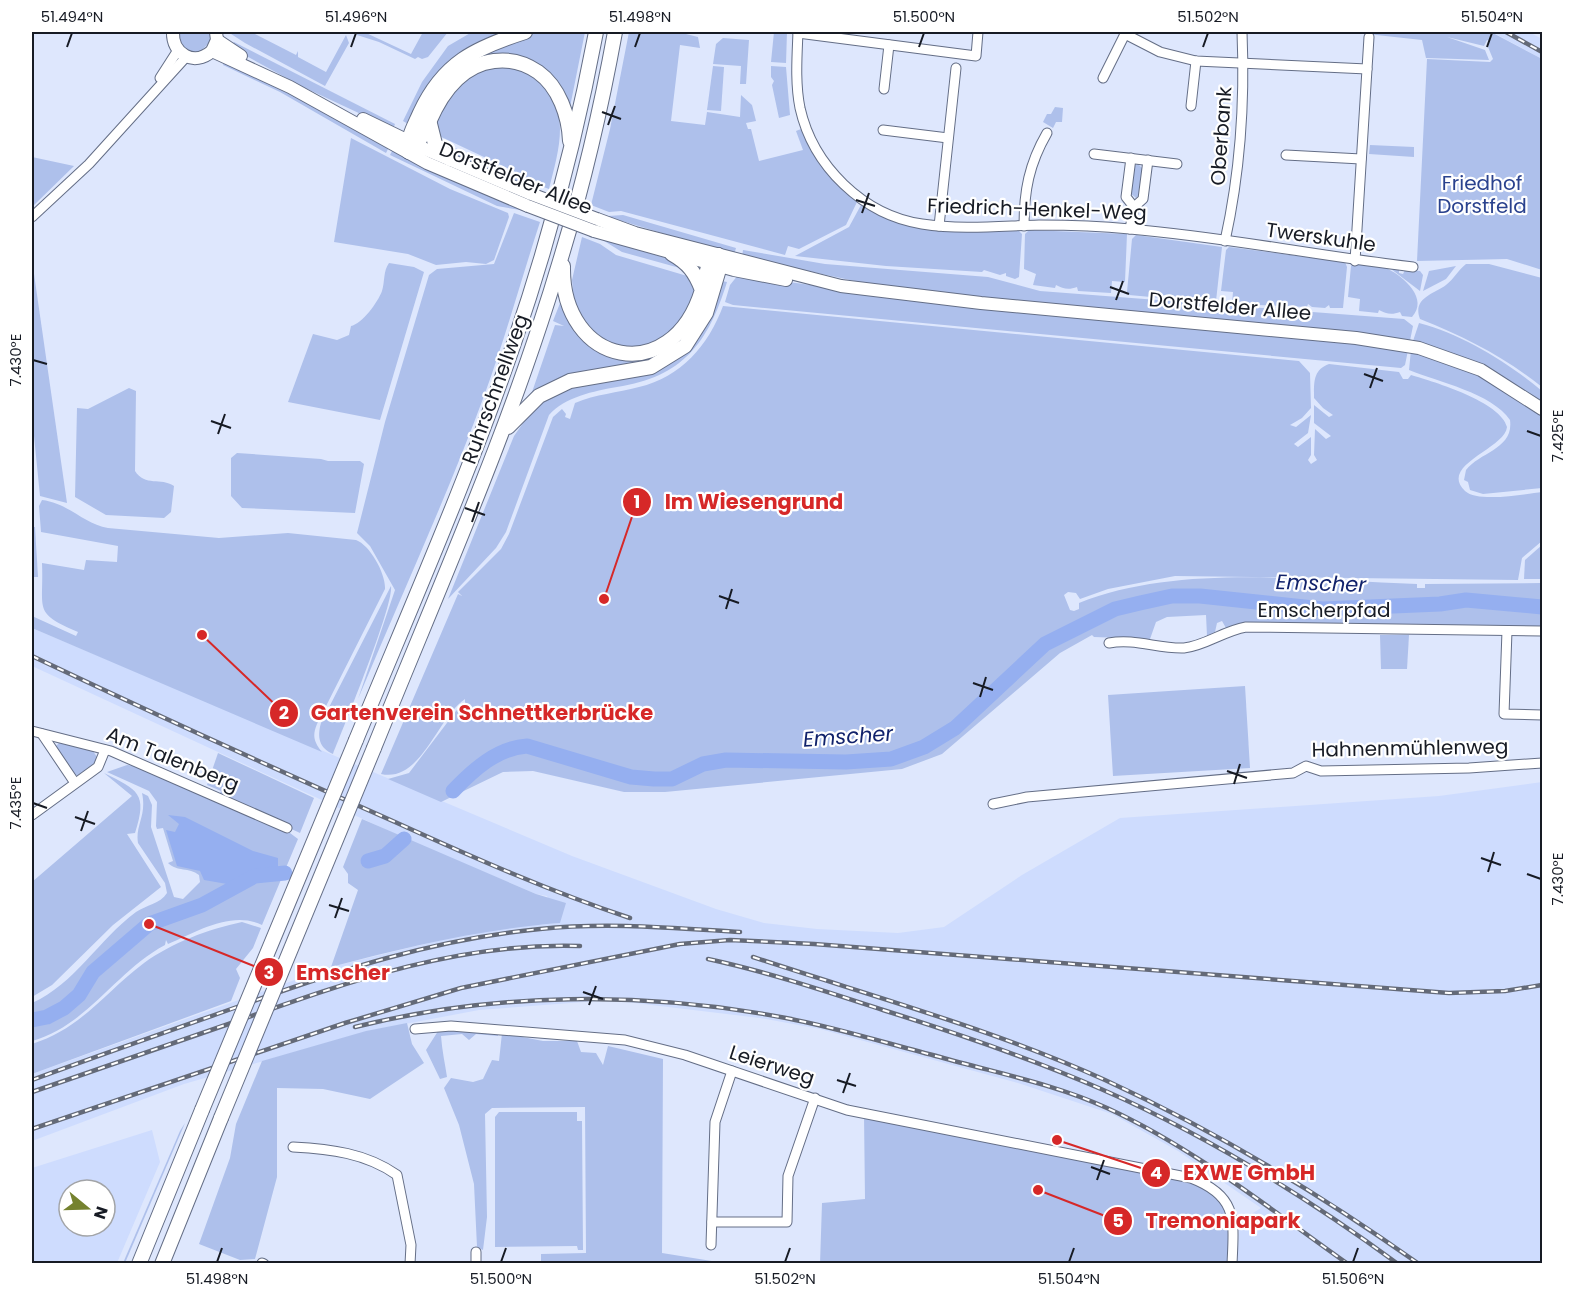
<svg xmlns="http://www.w3.org/2000/svg" width="1574" height="1295" font-family="Poppins,sans-serif">
	<rect width="100%" height="100%" fill="#dee7fd"/>
	<g fill="#cedcfe" fill-rule="evenodd">
		<polygon points="1492,32 1529,32 1542,39 1542,59"/>
		<polygon points="32,628 572,856 716,909 764,923 817,929 898,933 944,927 1022,875 1120,818 1439,796 1542,782 1542,1263 1237,1263 1240,1221 1261,1208 1178,1151 1112,1114 1018,1083 820,1029 760,1018 610,1000 479,1010 368,1031 184,1084 32,1141 32,1074 331,967 457,936 520,926 560,923 547,896 536,894 404,838 32,666"/>
		<path d="M152,1130L160,1162L117,1263H32V1168ZM69,1190H105V1226H69Z"/>
	</g>
	<g fill="#aec0eb">
		<polygon points="179,32 211,32 210,42 199,53 188,52 180,44"/>
		<polygon points="228,32 251,32 296,55 298,51 298,57 326,72 346,35 349,43 325,86 245,43"/>
		<polygon points="357,32 364,32 411,54 423,32 448,32 428,57 422,59 418,57 415,59 379,42 357,35"/>
		<path d="M472,32H511C454,49 434,72 408,124L403,121L422,82L448,46Z"/>
		<polygon points="536,32 585,32 568,117 541,70 476,61 475,56"/>
		<path d="M629,32H678L698,37L700,48L680,45L671,121L705,125L707,112L740,117L741,95L752,105L756,121L746,123L748,129H751L759,161L803,150L796,131L801,129C814,159 831,182 857,202L846,225L799,249L788,246L785,255L621,211L609,212L591,205L610,129Z"/>
		<polygon points="774,32 787,32 786,63 771,62"/>
		<polygon points="1349,32 1491,32 1542,59 1542,270 1507,259 1417,261 1427,59 1490,62 1493,59 1488,47 1490,41 1487,40 1484,46 1447,37 1485,50 1489,60 1426,58 1422,40"/>
		<polygon points="723,38 749,40 746,84 740,84 741,66 713,64 716,44"/>
		<polygon points="234,42 395,124 393,129 303,87 230,47"/>
		<polygon points="225,59 389,147 386,153 280,92 223,65"/>
		<path d="M511,65C520,69 537,74 543,82C571,114 558,153 549,189L524,180L518,173L435,134C432,113 457,77 477,69C487,65 501,66 511,65Z"/>
		<polygon points="713,66 724,67 721,111 707,110"/>
		<polygon points="771,66 786,67 790,115 779,118 772,85 774,81 771,77"/>
		<polygon points="1055,107 1063,108 1062,122 1056,122 1053,128 1043,122 1047,114 1051,114"/>
		<polygon points="351,138 450,189 508,213 509,217 494,260 486,264 466,262 436,265 408,254 334,242"/>
		<polygon points="440,141 513,175 523,185 450,153"/>
		<polygon points="1370,145 1414,147 1414,157 1369,154"/>
		<polygon points="393,149 526,211 497,206 390,155"/>
		<polygon points="32,157 74,166 32,207"/>
		<polygon points="1138,164 1143,169 1140,194 1136,198 1130,193 1134,166"/>
		<path d="M861,205C909,234 964,233 1019,231L1022,234L1019,277L1015,279L1006,276V273L1000,275L984,270L982,272L886,266L795,256L849,227Z"/>
		<path d="M514,213L540,222C521,280 505,339 484,396C446,499 400,598 358,699L395,590L370,546L357,533L385,422L429,275L437,269L494,264Z"/>
		<polygon points="599,214 608,216 623,215 736,248 734,255"/>
		<path d="M1029,230L1127,234L1125,282L1112,281L1111,293L1078,291L1077,287C1069,290 1063,289 1056,285L1055,288L1033,285L1036,274L1024,269L1025,234Z"/>
		<path d="M1136,235L1222,247L1216,301L1186,300L1185,297C1177,299 1171,299 1164,295L1162,298L1129,295L1127,292L1132,239Z"/>
		<polygon points="582,237 600,244 616,255 694,278 697,287 679,330 649,348 617,348 586,330 574,302 572,280"/>
		<polygon points="601,239 676,261 687,270 622,252"/>
		<polygon points="1229,247 1345,262 1347,267 1343,308 1330,308 1329,305 1325,308 1312,307 1308,304 1307,307 1232,304 1233,292 1221,291 1226,250"/>
		<polygon points="743,250 825,264 988,277 1040,291 1404,319 1413,326 1405,365 1401,368 733,305 725,302 730,285 738,275 947,304 897,290 742,257"/>
		<polygon points="32,260 67,503 40,496 32,416"/>
		<path d="M389,263L414,267L424,272L380,420L288,402L313,334L337,340L349,335L351,326C362,324 378,302 382,291C385,282 383,271 389,263Z"/>
		<path d="M1354,264C1364,265 1379,264 1388,269C1404,277 1429,299 1412,317L1402,316L1400,312C1392,315 1386,314 1379,310L1378,313L1359,311L1360,299L1348,297L1351,266Z"/>
		<path d="M1466,264H1489L1542,278V387C1503,356 1467,338 1420,319C1412,298 1434,294 1446,285C1454,279 1458,270 1466,264Z"/>
		<polygon points="1456,266 1446,279 1423,291 1429,271"/>
		<polygon points="1391,269 1399,270 1399,273 1403,274 1405,270 1420,271 1423,275 1420,291"/>
		<path d="M722,281L727,282C708,343 683,377 617,387C594,391 565,397 549,415L506,532L496,548L448,599L514,436L533,409L554,392L667,363Z"/>
		<polygon points="562,298 601,351 672,346 685,334 684,340 653,361 530,398 555,325 564,326 553,321"/>
		<path d="M723,306L1299,361L1310,373L1311,408L1302,418L1290,425L1296,427L1311,415L1308,433L1294,444L1298,447L1311,437V455L1308,460L1311,464L1317,460L1314,455L1315,429L1326,439L1331,436L1314,423V405L1329,417L1333,415L1323,408L1314,398C1314,382 1313,370 1329,364L1399,372L1403,379H1408L1411,375C1435,382 1501,402 1507,427C1505,449 1438,465 1465,491C1478,503 1525,494 1542,492V541L1522,558L1518,580L1175,576L1108,589L1080,599L1076,593L1068,592L1064,595L1070,610L1074,611L1079,609V603C1180,563 1310,581 1417,584V588H1425V584L1542,583V628L1245,624L1226,628L1222,621L1217,623L1215,632L1207,636L1206,615L1167,617L1156,622L1150,639L1094,637L1092,635L1060,653L942,754L902,769L665,792H624L533,771L503,772L441,802L388,779L409,773L456,711L465,703V699C437,718 421,783 381,774L458,594L462,596L458,592L501,549L509,534L553,417L562,409L566,414L565,417L570,419L575,403C596,394 617,393 639,387C681,377 708,346 723,306Z"/>
		<path d="M1419,323C1464,335 1507,362 1542,391V404C1502,374 1462,353 1413,341Z"/>
		<path d="M1411,350L1481,375L1542,415V488L1483,494L1470,490L1468,482L1464,480L1466,470C1480,452 1514,449 1510,420C1492,393 1438,382 1409,370Z"/>
		<path d="M129,388L136,391L135,471C145,487 161,477 174,486L171,512L164,518L106,515L75,497L77,408L88,409Z"/>
		<polygon points="237,453 321,459 328,461 360,461 364,464 355,513 242,508 231,496 231,458"/>
		<path d="M42,500C68,503 84,524 108,528L219,538L288,533L356,540C370,545 386,574 385,589L317,724C312,736 314,742 322,752L32,628V616L76,636L78,632C32,613 44,610 42,563L84,570L86,560L117,562L118,546L41,532L39,506Z"/>
		<polygon points="32,527 35,527 38,577 32,577"/>
		<polygon points="1542,545 1542,579 1524,579 1525,560"/>
		<path d="M391,586C394,605 343,729 333,754C319,748 317,737 321,723Z"/>
		<polygon points="1380,635 1409,635 1407,669 1381,669"/>
		<polygon points="1245,686 1250,768 1113,776 1108,695"/>
		<polygon points="59,743 93,751 97,757 95,763 78,775 75,775 55,747"/>
		<polygon points="218,753 314,798 300,833 219,795 221,791 207,785"/>
		<path d="M127,765L138,766L282,827L298,839L262,925C232,910 196,932 168,944L166,940L165,945C116,971 87,1026 32,1041V1003C75,984 99,939 136,912C146,905 160,904 167,893L165,883L138,843C135,825 147,816 142,793L148,796L152,805L151,827L174,897L183,899L200,882L199,875C189,867 177,872 168,863L173,861L163,828L157,829L156,826L157,802L149,791L107,772Z"/>
		<path d="M104,773C138,790 148,793 135,833L127,834L161,887L113,925L52,985L32,997V882L132,796Z"/>
		<path d="M362,819L536,894L566,903L560,923C482,929 406,947 331,967L358,890L348,883V874L343,867Z"/>
		<path d="M242,922L261,928L253,948L236,969L240,978L231,1001L32,1074V1044C82,1028 104,993 144,963C171,943 209,929 242,922Z"/>
		<polygon points="407,1023 412,1044 424,1063 370,1099 323,1089 277,1088 277,1177 255,1259 240,1260 199,1244 230,1158 236,1124 262,1061 366,1031"/>
		<path d="M440,1028L498,1033V1036L476,1034L469,1040L462,1034L441,1036C442,1050 445,1064 447,1077L440,1079L426,1050Z"/>
		<polygon points="502,1033 543,1041 577,1041 581,1052 596,1053 603,1065 608,1046 663,1059 662,1253 724,1263 578,1264 541,1261 541,1254 586,1253 585,1107 492,1108 485,1114 487,1217 483,1250 477,1247 474,1184 459,1125 444,1088 451,1078 473,1082 483,1079 492,1060 499,1061"/>
		<polygon points="499,1112 577,1112 577,1121 582,1121 583,1250 578,1250 577,1246 495,1247 495,1117"/>
		<polygon points="864,1115 1206,1185 1228,1209 1231,1263 820,1264 822,1203 865,1199"/>
		<polygon points="185,1123 125,1263 123,1263 180,1131"/>
	</g>
	<polygon fill="#95aff0" points="168,815 185,817 253,851 278,858 278,869 256,870 227,884 204,880 200,871 177,866 166,830 175,832 179,824"/>
	<g fill="none" stroke-linecap="round" stroke-linejoin="round">
		<g stroke="#95aff0" stroke-width="15">
			<path d="M453,791C473,770 497,748 527,746L631,777L654,779H672L703,764L726,760L846,762L891,759L924,747L955,728L1045,644L1115,609L1140,603L1172,596H1200L1323,609L1440,604L1466,600L1542,607"/>
			<polyline points="368,861 385,856 404,839"/>
			<polyline points="32,1020 47,1017 64,1008 79,995 93,972 149,924 202,905 255,876 285,873"/>
		</g>
		<g stroke="#646e86" stroke-width="11">
			<g id="minor">
				<path d="M798,32C797,57 795,83 800,108C813,166 863,215 922,224C961,230 1000,226 1039,225C1069,225 1100,226 1130,229C1225,237 1319,256 1413,267"/>
				<polyline points="798,33 976,56 978,32"/>
				<polyline points="1125,34 1160,52 1196,61 1367,69"/>
				<polyline points="160,78 178,50"/>
				<polyline points="1103,78 1126,32"/>
				<polyline points="884,89 889,45"/>
				<polyline points="1191,106 1196,61"/>
				<polyline points="883,130 948,138"/>
				<polyline points="1094,154 1177,164"/>
				<polyline points="1286,155 1361,159"/>
				<polyline points="1131,158 1126,197 1134,207"/>
				<polyline points="32,217 89,164 186,57"/>
				<polyline points="939,226 956,68"/>
				<path d="M1024,226C1024,191 1029,164 1047,133"/>
				<polyline points="1130,229 1134,207 1143,199 1148,160"/>
				<path d="M1225,241C1240,173 1245,102 1242,32"/>
				<polyline points="1355,261 1369,37"/>
				<polyline points="1507,631 1504,714 1542,715"/>
				<path d="M1109,643C1135,638 1158,649 1184,648C1205,646 1223,631 1246,627L1542,631"/>
				<polyline points="32,731 111,751 287,828"/>
				<polyline points="42,734 75,783"/>
				<polyline points="993,804 1027,797 1293,773 1306,766 1321,771 1469,768 1542,763"/>
				<polyline points="32,815 98,767 105,750"/>
				<path d="M415,1029L451,1026L625,1040L685,1055L847,1110L1191,1178C1238,1196 1234,1220 1232,1264"/>
				<path d="M293,1147C330,1149 366,1153 397,1175L411,1245L410,1264"/>
				<polyline points="712,1222 787,1222 788,1176 815,1098"/>
				<polyline points="711,1245 715,1122 732,1071"/>
				<polyline points="476,1252 476,1264"/>
				<polyline points="262,1263 264,1264"/>
			</g>
		</g>
		<g stroke="#646e86" stroke-width="14">
			<g id="major">
				<path d="M173,32C172,54 194,67 212,51L217,40L216,32"/>
				<polyline points="217,40 241,56"/>
				<polyline points="212,51 290,87 427,163 528,206"/>
				<polyline points="363,119 427,150 531,194"/>
				<polyline points="597,219 635,233 841,286 981,303 1356,338 1419,348 1481,370 1542,409"/>
				<polyline points="594,231 734,270 786,280"/>
			</g>
		</g>
		<g stroke="#646e86" stroke-width="16">
			<g id="highway">
				<polyline points="429,120 435,144 450,159"/>
				<path d="M409,152C419,144 423,134 429,122C441,94 461,65 494,61C509,59 525,63 538,72C559,87 569,116 570,141"/>
				<path d="M409,152C407,137 414,127 420,113C443,63 475,48 525,32"/>
				<path d="M563,266C561,366 672,389 702,290C695,272 688,263 672,254"/>
				<polyline points="702,290 709,263 718,255"/>
				<polyline points="508,427 539,396 570,381 651,367 685,346 706,313 720,266 718,255"/>
				<path d="M356,740C410,609 468,478 514,343C549,241 576,138 596,32"/>
				<path d="M374,748C439,587 511,427 560,261C583,186 601,109 615,32"/>
				<polyline points="139,1264 202,1110"/>
				<polyline points="162,1264 221,1118"/>
			</g>
		</g>
		<use href="#minor" stroke="#fff" stroke-width="9"/>
		<use href="#major" stroke="#fff" stroke-width="12"/>
		<use href="#highway" stroke="#fff" stroke-width="14"/>
		<g stroke="#646a78" stroke-width="4.5">
			<g id="rail">
				<polyline points="1506,32 1542,52"/>
				<path d="M32,656C152,713 273,768 395,822C472,857 549,891 630,918"/>
				<path d="M753,957C871,996 992,1029 1105,1080C1216,1131 1320,1194 1419,1264"/>
				<path d="M708,959C768,972 825,991 883,1010C956,1033 1030,1058 1101,1089C1206,1135 1305,1196 1398,1264"/>
				<path d="M355,1027C496,992 644,991 786,1018C838,1028 889,1044 940,1057C996,1073 1055,1084 1107,1108C1194,1148 1270,1209 1348,1264"/>
				<path d="M32,1080C100,1055 169,1031 237,1007C337,971 434,939 540,929C607,922 673,928 740,932"/>
				<path d="M32,1092C102,1068 172,1043 243,1019C353,980 462,942 580,946"/>
				<polyline points="32,1129 345,1023 461,988 680,944 730,940 814,944 1449,993 1505,991 1542,985"/>
			</g>
		</g>
		<use href="#rail" stroke="#fff" stroke-width="2" stroke-dasharray="7" stroke-linecap="butt"/>
		<g stroke="#646e86" stroke-width="14" stroke-linecap="butt">
			<g id="major-bridge">
				<polyline points="531,194 597,219"/>
				<polyline points="528,206 594,231"/>
			</g>
		</g>
		<g stroke="#646e86" stroke-width="16" stroke-linecap="butt">
			<g id="highway-bridge">
				<polyline points="202,1110 356,740"/>
				<polyline points="221,1118 374,748"/>
			</g>
		</g>
		<use href="#major-bridge" stroke="#fff" stroke-width="12"/>
		<use href="#highway-bridge" stroke="#fff" stroke-width="14"/>
	</g>
	<path fill="none" stroke="#171b24" stroke-width="2" d="M67,47L72,33M351,47L356,33M635,47L640,33M919,47L924,33M1203,47L1208,33M1487,47L1492,33M602,112L621,119M608,125L615,106M856,200L875,206M862,213L869,193M1110,287L1129,294M1116,300L1123,281M33,360L47,364M1364,374L1383,381M1370,388L1377,368M211,421L231,428M1527,431L1541,436M218,434L225,414M465,508L485,515M472,522L479,502M719,596L739,603M726,609L732,589M973,683L993,690M980,697L986,677M1227,771L1247,778M1234,784L1240,764M33,803L47,808M75,817L95,824M81,831L88,811M1481,858L1501,865M1488,872L1494,852M1527,874L1541,879M329,905L349,911M335,918L342,898M583,992L603,999M589,1005L596,986M837,1080L856,1086M843,1093L850,1073M1091,1167L1110,1174M1097,1180L1104,1160M217,1262L222,1248M501,1262L506,1248M785,1262L790,1248M1069,1262L1074,1248M1353,1262L1358,1248"/>
	<g text-anchor="middle" dominant-baseline="central" stroke-width="4.5" stroke-linejoin="round" paint-order="stroke">
		<g font-size="20" fill="#171b24" stroke="#fff">
			<text transform="translate(1221 136) rotate(-86)">Oberbank</text>
			<text transform="translate(516 178) rotate(22)">Dorstfelder Allee</text>
			<text transform="translate(1037 209) rotate(2)">Friedrich-Henkel-Weg</text>
			<text transform="translate(1321 237) rotate(8)">Twerskuhle</text>
			<text transform="translate(1230 306) rotate(5)">Dorstfelder Allee</text>
			<text transform="translate(495 389) rotate(-70)">Ruhrschnellweg</text>
			<text x="1324" y="610">Emscherpfad</text>
			<text transform="translate(1410 748) rotate(-1)">Hahnenmühlenweg</text>
			<text transform="translate(173 759) rotate(22)">Am Talenberg</text>
			<text transform="translate(772 1065) rotate(18)">Leierweg</text>
		</g>
		<g font-size="20" fill="#2a428e" stroke="#fff">
			<text x="1482" y="183">Friedhof<tspan x="1482" dy="23">Dorstfeld</tspan></text>
		</g>
		<g font-size="21" font-style="italic" fill="#11226b" stroke="#fff">
			<text transform="translate(1321 583) rotate(2)">Emscher</text>
			<text transform="translate(848 736) rotate(-4)">Emscher</text>
		</g>
	</g>
	<path fill="none" stroke="#d62828" stroke-width="2" d="M604 599L637 502M202 635L284 713M149 924L269 972M1057 1140L1156 1173M1038 1190L1118 1221"/>
	<g fill="#d62828" stroke="#fff" stroke-width="2">
		<circle cx="604" cy="599" r="6"/>
		<circle cx="202" cy="635" r="6"/>
		<circle cx="149" cy="924" r="6"/>
		<circle cx="1057" cy="1140" r="6"/>
		<circle cx="1038" cy="1190" r="6"/>
		<circle cx="637" cy="502" r="15"/>
		<circle cx="284" cy="713" r="15"/>
		<circle cx="269" cy="972" r="15"/>
		<circle cx="1156" cy="1173" r="15"/>
		<circle cx="1118" cy="1221" r="15"/>
	</g>
	<g font-size="18" text-anchor="middle" font-weight="bold" fill="#fff">
		<text x="637" y="508">1</text>
		<text x="284" y="719">2</text>
		<text x="269" y="979">3</text>
		<text x="1156" y="1179">4</text>
		<text x="1118" y="1227">5</text>
	</g>
	<g font-size="21" text-anchor="middle" font-weight="bold" fill="#d62828" stroke="#fff" stroke-width="4.5" stroke-linejoin="round" paint-order="stroke">
		<text x="754" y="509">Im Wiesengrund</text>
		<text x="482" y="720">Gartenverein Schnettkerbrücke</text>
		<text x="343" y="980">Emscher</text>
		<text x="1249" y="1180">EXWE GmbH</text>
		<text x="1223" y="1228">Tremoniapark</text>
	</g>
	<rect width="1574" height="1295" fill="none" stroke="#ffffff" stroke-width="66"/>
	<g transform="translate(87 1208) rotate(109)"><circle r="28" fill="#ffffff" stroke="#a2a4a7" stroke-width="1.5"/>
	<path d="M0-4.5L10 22L0 15L-10 22Z" fill="#75822f"/>
	<text y="-9" font-size="16" font-weight="bold" text-anchor="middle" fill="#171b24">N</text>
	</g>
	<rect x="33" y="33" width="1508" height="1229" fill="none" stroke="#171b24" stroke-width="2"/>
	<g font-size="15" text-anchor="middle" fill="#171b24">
		<text x="72" y="22">51.494°N</text>
		<text x="356" y="22">51.496°N</text>
		<text x="640" y="22">51.498°N</text>
		<text x="924" y="22">51.500°N</text>
		<text x="1208" y="22">51.502°N</text>
		<text x="1492" y="22">51.504°N</text>
		<text transform="translate(16 360) rotate(-90)" y="5">7.430°E</text>
		<text transform="translate(1558 436) rotate(-90)" y="5">7.425°E</text>
		<text transform="translate(16 803) rotate(-90)" y="5">7.435°E</text>
		<text transform="translate(1558 879) rotate(-90)" y="5">7.430°E</text>
		<text x="217" y="1284">51.498°N</text>
		<text x="501" y="1284">51.500°N</text>
		<text x="785" y="1284">51.502°N</text>
		<text x="1069" y="1284">51.504°N</text>
		<text x="1353" y="1284">51.506°N</text>
	</g>
</svg>
